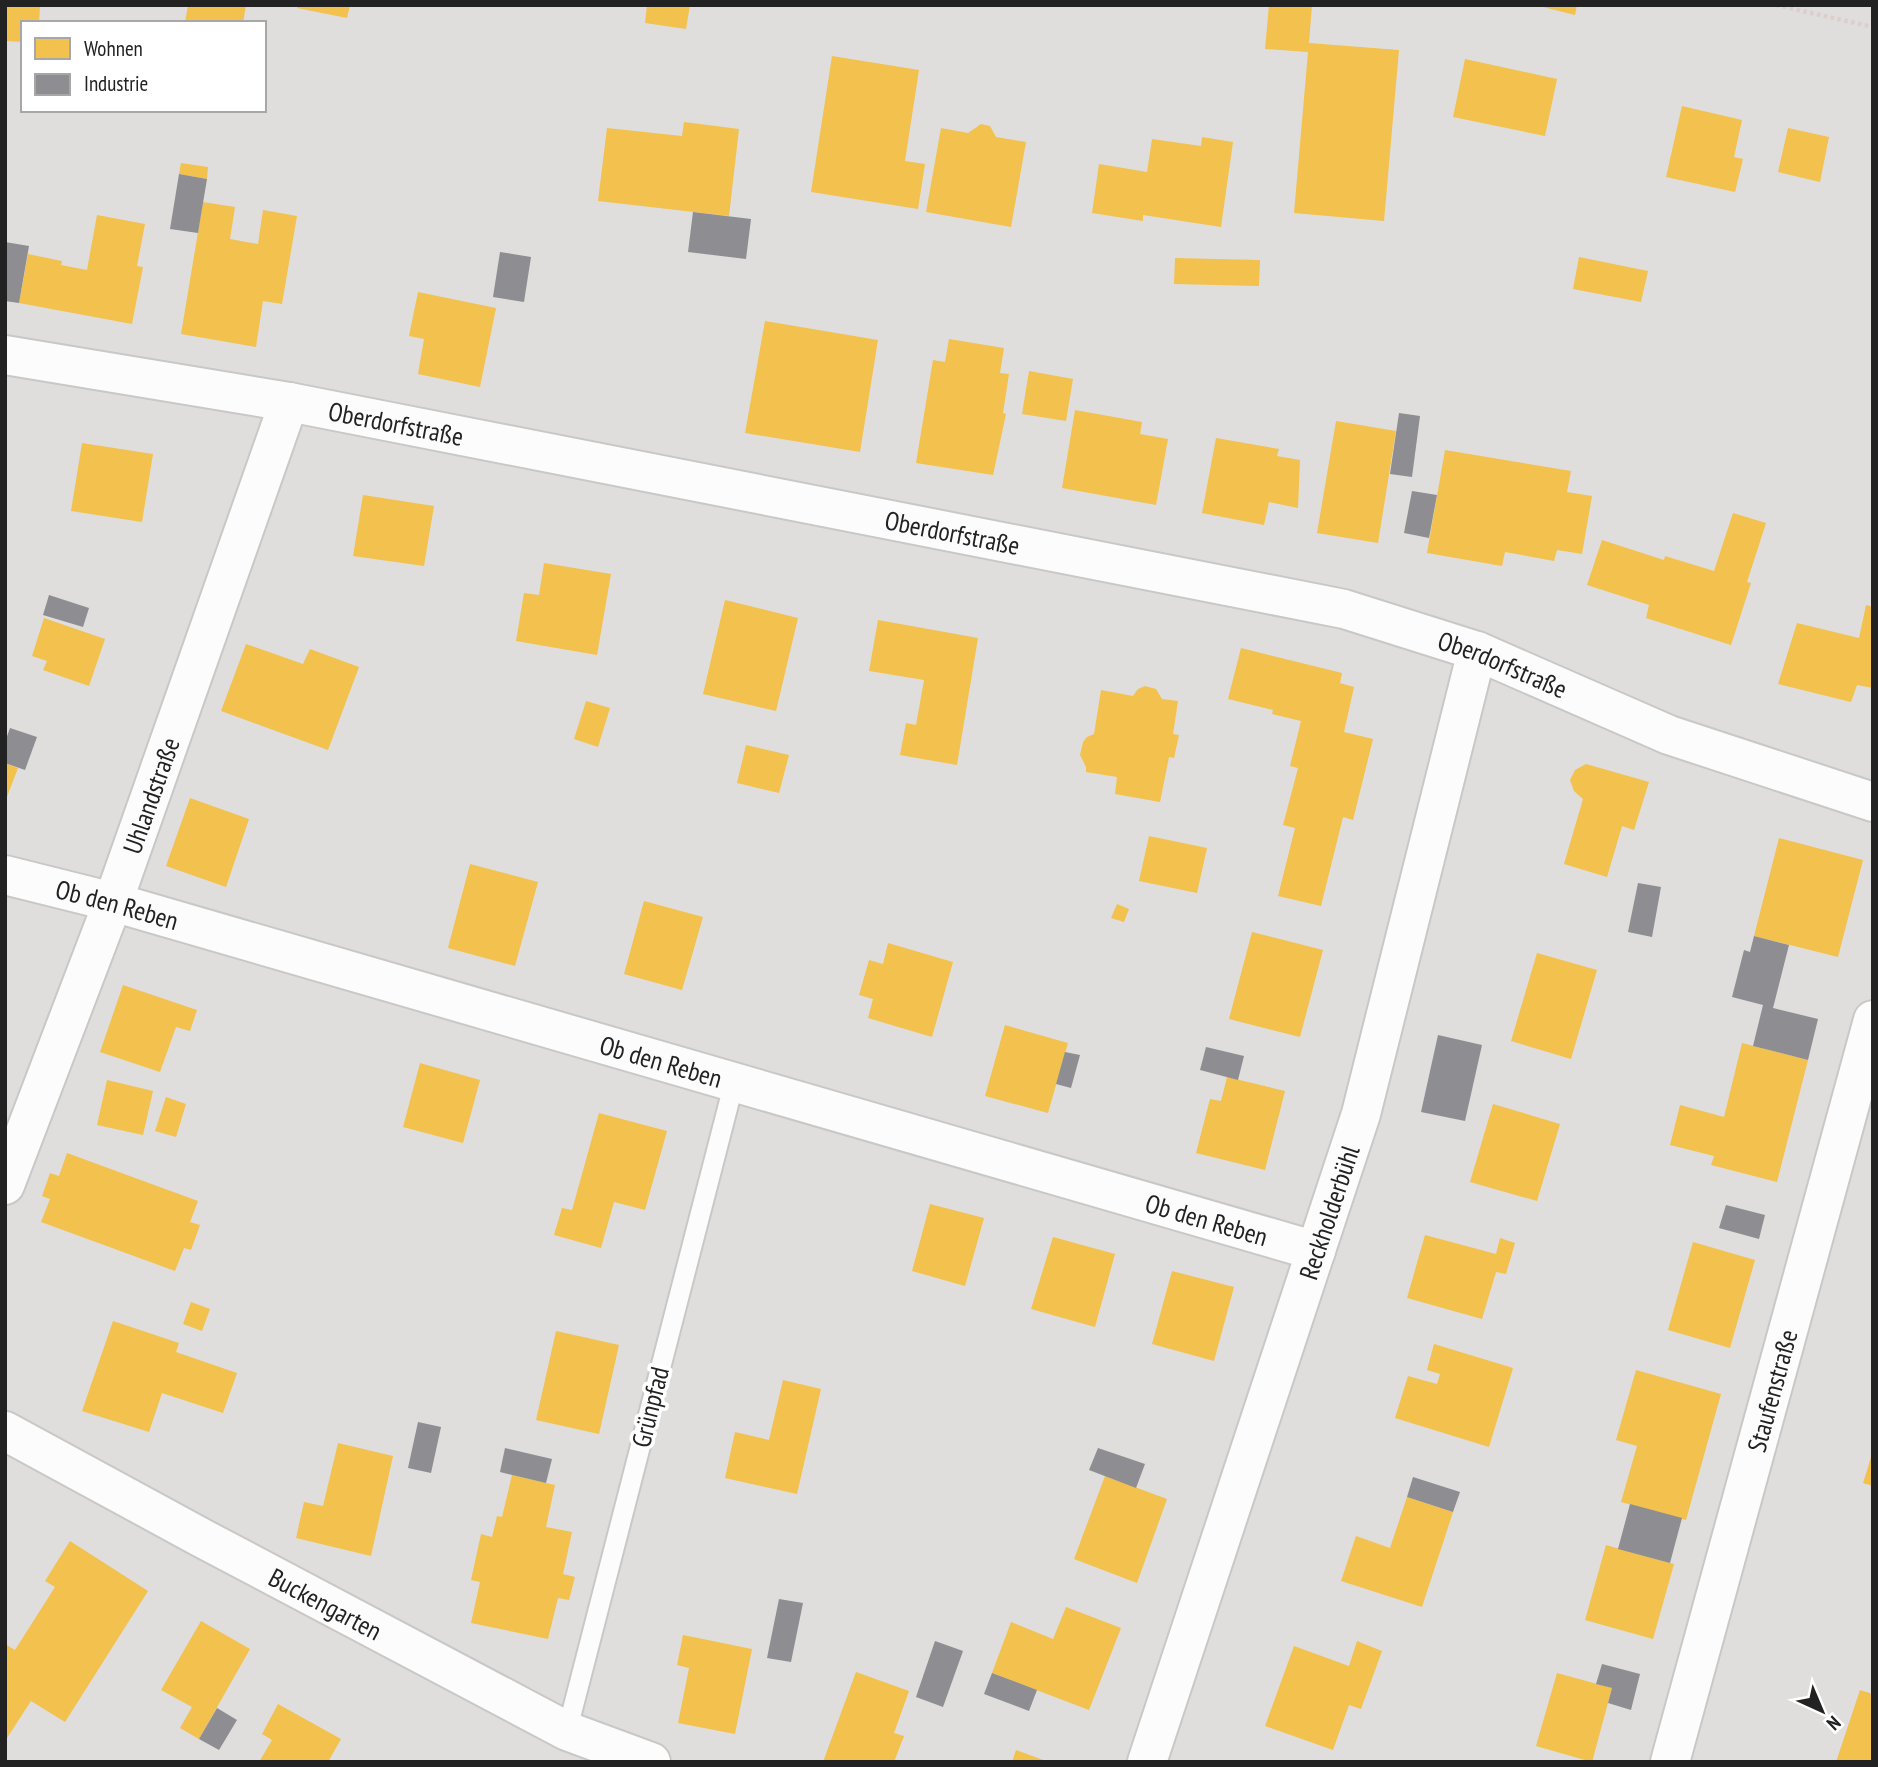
<svg xmlns="http://www.w3.org/2000/svg" width="1878" height="1767" font-family="'PT Sans Narrow',sans-serif">
	<rect width="100%" height="100%" fill="#f0eeeb"/>
	<path fill="#dfdedc" fill-rule="evenodd" d="M5,5H1873V1762H5ZM23,23H264V110H23Z"/>
	<g fill="#f2c14e">
		<polygon points="5,5 40,5 39,23 23,23 23,42 5,41"/>
		<polygon points="188,5 246,5 243,23 185,23"/>
		<polygon points="298,5 350,5 347,18 297,8"/>
		<polygon points="647,5 690,5 686,29 645,23"/>
		<polygon points="1269,5 1312,5 1309,43 1399,50 1384,221 1294,213 1308,52 1265,49"/>
		<polygon points="1535,5 1577,5 1575,15"/>
		<polygon points="832,56 919,70 905,161 925,164 918,209 811,192"/>
		<polygon points="1465,59 1557,79 1545,136 1453,117"/>
		<polygon points="1682,106 1742,120 1734,157 1743,159 1735,192 1666,177"/>
		<polygon points="684,122 739,129 729,216 598,201 607,128 682,136"/>
		<polygon points="981,124 990,126 996,137 1026,142 1011,227 926,212 941,128 968,133"/>
		<polygon points="1788,128 1829,137 1820,182 1778,172"/>
		<polygon points="1202,137 1233,142 1221,227 1143,215 1143,221 1092,213 1099,164 1147,172 1152,139 1201,146"/>
		<polygon points="181,163 208,167 207,179 179,174"/>
		<polygon points="203,202 235,207 230,239 258,244 263,210 297,216 282,304 263,301 256,347 181,334"/>
		<polygon points="97,215 145,224 137,266 143,267 132,324 19,303 28,254 62,261 61,265 87,270"/>
		<polygon points="1579,257 1648,271 1641,302 1573,289"/>
		<polygon points="1175,258 1260,260 1259,286 1174,284"/>
		<polygon points="418,292 496,308 480,387 418,374 424,339 409,336"/>
		<polygon points="765,321 878,340 860,452 745,433"/>
		<polygon points="949,339 1004,348 1000,373 1009,374 1003,413 1006,414 993,475 916,463 933,360 945,362"/>
		<polygon points="1029,371 1073,379 1066,421 1022,414"/>
		<polygon points="1075,410 1142,422 1140,434 1168,439 1156,505 1062,488"/>
		<polygon points="1336,421 1396,431 1378,543 1317,533"/>
		<polygon points="1216,438 1279,449 1277,456 1300,460 1298,508 1269,502 1264,525 1202,513"/>
		<polygon points="82,443 153,454 142,522 71,511"/>
		<polygon points="1445,450 1571,471 1567,492 1592,496 1582,554 1557,550 1554,561 1505,552 1502,566 1427,553"/>
		<polygon points="363,495 434,506 424,566 353,556"/>
		<polygon points="1733,513 1766,523 1747,582 1751,583 1731,645 1646,618 1649,605 1587,585 1602,540 1664,560 1665,556 1714,571"/>
		<polygon points="544,563 611,574 597,655 516,641 524,593 539,595"/>
		<polygon points="725,600 798,618 776,711 703,694"/>
		<polygon points="1866,605 1873,607 1873,688 1857,685 1851,702 1778,684 1797,623 1859,638"/>
		<polygon points="44,618 105,639 89,686 43,670 47,661 32,656"/>
		<polygon points="878,620 978,638 957,765 900,755 906,723 916,725 924,680 869,671"/>
		<polygon points="246,644 303,664 310,649 359,667 328,750 221,711"/>
		<polygon points="1241,648 1342,673 1340,683 1354,687 1344,732 1373,739 1353,820 1343,817 1321,906 1278,896 1295,828 1283,825 1298,768 1290,766 1301,721 1272,714 1273,710 1228,699"/>
		<polygon points="1145,686 1156,689 1162,699 1178,701 1173,734 1179,735 1174,758 1169,757 1160,802 1115,794 1117,777 1086,772 1086,767 1080,755 1083,742 1087,737 1094,734 1101,690 1133,696 1138,689"/>
		<polygon points="586,701 610,708 598,747 574,739"/>
		<polygon points="746,745 789,755 779,793 737,783"/>
		<polygon points="5,763 18,768 5,802"/>
		<polygon points="1586,764 1649,782 1634,830 1622,826 1607,877 1564,864 1583,799 1574,791 1570,780 1575,770"/>
		<polygon points="190,798 249,819 226,887 166,866"/>
		<polygon points="1149,836 1207,848 1197,893 1139,881"/>
		<polygon points="1779,838 1863,860 1838,957 1754,936"/>
		<polygon points="470,864 538,882 515,966 448,948"/>
		<polygon points="644,901 703,917 682,990 624,974"/>
		<polygon points="1117,904 1129,909 1124,922 1111,918"/>
		<polygon points="1252,932 1323,950 1300,1037 1229,1019"/>
		<polygon points="888,943 953,962 932,1037 868,1018 873,999 859,995 869,960 883,964"/>
		<polygon points="1537,953 1597,970 1571,1059 1511,1041"/>
		<polygon points="123,985 197,1010 190,1031 176,1027 160,1072 100,1052"/>
		<polygon points="1005,1025 1068,1043 1048,1113 985,1096"/>
		<polygon points="1742,1043 1808,1060 1777,1182 1711,1165 1714,1156 1670,1145 1680,1105 1724,1117"/>
		<polygon points="420,1063 480,1080 463,1143 403,1127"/>
		<polygon points="1227,1077 1285,1091 1265,1170 1196,1153 1210,1099 1221,1101"/>
		<polygon points="107,1080 153,1091 143,1135 97,1125"/>
		<polygon points="166,1097 186,1104 176,1137 155,1131"/>
		<polygon points="1493,1104 1560,1124 1537,1201 1470,1182"/>
		<polygon points="599,1113 667,1131 645,1210 614,1202 601,1248 554,1235 562,1208 572,1210"/>
		<polygon points="67,1153 198,1201 190,1222 200,1225 191,1250 184,1248 175,1271 41,1222 50,1199 42,1196 50,1173 59,1176"/>
		<polygon points="930,1204 984,1218 965,1286 912,1271"/>
		<polygon points="1425,1235 1496,1254 1500,1238 1515,1243 1506,1274 1496,1272 1482,1319 1407,1298"/>
		<polygon points="1053,1237 1115,1254 1095,1327 1031,1309"/>
		<polygon points="1693,1242 1755,1260 1730,1348 1668,1330"/>
		<polygon points="1172,1271 1234,1287 1214,1361 1152,1344"/>
		<polygon points="191,1302 210,1309 202,1331 183,1324"/>
		<polygon points="113,1321 179,1343 176,1352 237,1373 223,1413 162,1393 149,1432 82,1411"/>
		<polygon points="556,1331 619,1345 599,1434 536,1420"/>
		<polygon points="1434,1344 1513,1368 1489,1447 1395,1418 1408,1376 1437,1384 1440,1374 1427,1370"/>
		<polygon points="1636,1370 1721,1394 1686,1520 1621,1502 1637,1446 1616,1440"/>
		<polygon points="783,1380 821,1389 797,1494 725,1478 735,1432 769,1440"/>
		<polygon points="338,1443 393,1456 371,1556 296,1538 304,1502 323,1506"/>
		<polygon points="1872,1454 1873,1455 1873,1486 1863,1483"/>
		<polygon points="512,1475 555,1485 546,1527 572,1532 563,1574 575,1577 569,1600 558,1598 548,1639 471,1623 480,1582 471,1580 481,1534 492,1537 497,1516 502,1517"/>
		<polygon points="1105,1476 1167,1499 1137,1583 1074,1559"/>
		<polygon points="1407,1497 1453,1512 1422,1607 1341,1581 1356,1536 1390,1548"/>
		<polygon points="70,1541 148,1591 65,1722 31,1701 5,1741 5,1644 15,1650 55,1587 45,1581"/>
		<polygon points="1606,1545 1674,1564 1653,1639 1585,1620"/>
		<polygon points="1066,1607 1121,1628 1089,1710 992,1673 1011,1622 1053,1639"/>
		<polygon points="201,1621 250,1649 199,1739 180,1728 192,1707 161,1690"/>
		<polygon points="683,1635 752,1649 735,1734 678,1723 689,1668 677,1665"/>
		<polygon points="1357,1641 1382,1651 1361,1709 1349,1705 1333,1750 1265,1726 1294,1646 1349,1666"/>
		<polygon points="856,1672 909,1691 894,1733 904,1736 894,1762 823,1762"/>
		<polygon points="1557,1673 1612,1688 1592,1762 1536,1746"/>
		<polygon points="1860,1690 1873,1694 1873,1762 1836,1762"/>
		<polygon points="278,1704 341,1739 328,1762 259,1762 272,1740 262,1734"/>
		<polygon points="1016,1750 1046,1761 1046,1762 1012,1762"/>
	</g>
	<g fill="#8d8d92">
		<polygon points="179,174 207,179 198,233 170,229"/>
		<polygon points="693,212 751,219 746,259 688,252"/>
		<polygon points="5,242 29,246 19,303 5,301"/>
		<polygon points="500,252 531,257 524,302 493,297"/>
		<polygon points="1399,413 1420,416 1412,477 1390,474"/>
		<polygon points="1412,491 1437,495 1429,538 1404,533"/>
		<polygon points="49,595 89,608 83,627 43,615"/>
		<polygon points="10,728 37,737 25,770 5,763 5,742"/>
		<polygon points="1638,883 1661,887 1652,937 1628,932"/>
		<polygon points="1754,936 1789,945 1773,1008 1818,1019 1808,1060 1753,1046 1763,1005 1732,997 1744,950 1750,952"/>
		<polygon points="1438,1035 1482,1045 1465,1121 1421,1112"/>
		<polygon points="1206,1047 1244,1056 1238,1080 1200,1070"/>
		<polygon points="1065,1052 1080,1055 1071,1088 1056,1084"/>
		<polygon points="1726,1205 1765,1215 1759,1239 1719,1228"/>
		<polygon points="418,1422 441,1427 431,1473 408,1468"/>
		<polygon points="505,1448 552,1459 546,1483 500,1472"/>
		<polygon points="1098,1448 1145,1464 1136,1488 1089,1470"/>
		<polygon points="1413,1477 1460,1492 1453,1512 1407,1497"/>
		<polygon points="1630,1504 1682,1518 1670,1563 1618,1549"/>
		<polygon points="779,1599 803,1603 791,1662 767,1658"/>
		<polygon points="935,1641 963,1651 943,1707 916,1697"/>
		<polygon points="1602,1664 1640,1674 1631,1710 1608,1703 1612,1688 1596,1684"/>
		<polygon points="992,1673 1037,1690 1029,1711 984,1694"/>
		<polygon points="217,1708 237,1720 219,1750 199,1739"/>
	</g>
	<g fill="none" stroke-linecap="round" stroke-linejoin="round">
		<g stroke="#c9c8c7" stroke-width="23">
			<polyline id="lane" points="567,1731 734,1083"/>
		</g>
		<g stroke="#c9c8c7" stroke-width="42">
			<g id="street">
				<path id="s1" d="M5,355L289,402L1344,609L1477,651L1669,735L1873,802"/>
				<path id="s2" d="M5,875L113,902L1316,1251"/>
				<path id="s3" d="M5,1185L113,902L289,402"/>
				<path id="s4" d="M5,1431L200,1537L567,1731L651,1762"/>
				<path id="s5" d="M1147,1762L1361,1114L1477,651"/>
				<path id="s6" d="M1670,1762L1873,1020"/>
			</g>
		</g>
		<polyline stroke="#dccecd" stroke-width="4.5" stroke-dasharray="3.5 3.5" stroke-linecap="butt" points="1776,5 1873,27"/>
		<use href="#lane" stroke="#fdfcfc" stroke-width="19"/>
		<use href="#street" stroke="#fdfcfc" stroke-width="38"/>
	</g>
	<g text-anchor="middle" dominant-baseline="central" stroke-width="7" stroke-linejoin="round" paint-order="stroke">
		<g font-size="26" fill="#222" stroke="#fff">
			<text stroke="none"><textPath href="#s1" startOffset="397">Oberdorfstraße</textPath></text>
			<text stroke="none"><textPath href="#s1" startOffset="964">Oberdorfstraße</textPath></text>
			<text stroke="none"><textPath href="#s1" startOffset="1531">Oberdorfstraße</textPath></text>
			<text stroke="none"><textPath href="#s3" startOffset="416">Uhlandstraße</textPath></text>
			<text stroke="none"><textPath href="#s2" startOffset="116">Ob den Reben</textPath></text>
			<text stroke="none"><textPath href="#s2" startOffset="682">Ob den Reben</textPath></text>
			<text stroke="none"><textPath href="#s5" startOffset="579">Reckholderbühl</textPath></text>
			<text stroke="none"><textPath href="#s2" startOffset="1250">Ob den Reben</textPath></text>
			<text stroke="none"><textPath href="#s6" startOffset="385">Staufenstraße</textPath></text>
			<text transform="translate(650 1407) rotate(-76)">Grünpfad</text>
			<text stroke="none"><textPath href="#s4" startOffset="364">Buckengarten</textPath></text>
		</g>
	</g>
	<rect width="1878" height="1767" fill="none" stroke="#222222" stroke-width="14"/>
	<rect x="21" y="21" width="245" height="91" fill="#ffffff" stroke="#a7a7a7" stroke-width="2"/>
	<rect x="35" y="38" width="35" height="21" fill="#f2c14e" stroke="#a7a7a7" stroke-width="2"/>
	<text x="84" y="56" font-size="21" fill="#222222">Wohnen</text>
	<rect x="35" y="74" width="35" height="21" fill="#8d8d92" stroke="#a7a7a7" stroke-width="2"/>
	<text x="84" y="91" font-size="21" fill="#222222">Industrie</text>
	<g transform="translate(1822 1711) rotate(136)" stroke="#ffffff" stroke-width="5" paint-order="stroke">
	<path d="M0-5L12 26L0 18L-12 26Z" fill="#222222"/>
	<text y="-10" font-size="19" font-weight="bold" text-anchor="middle" fill="#222222">N</text>
	</g>
</svg>
